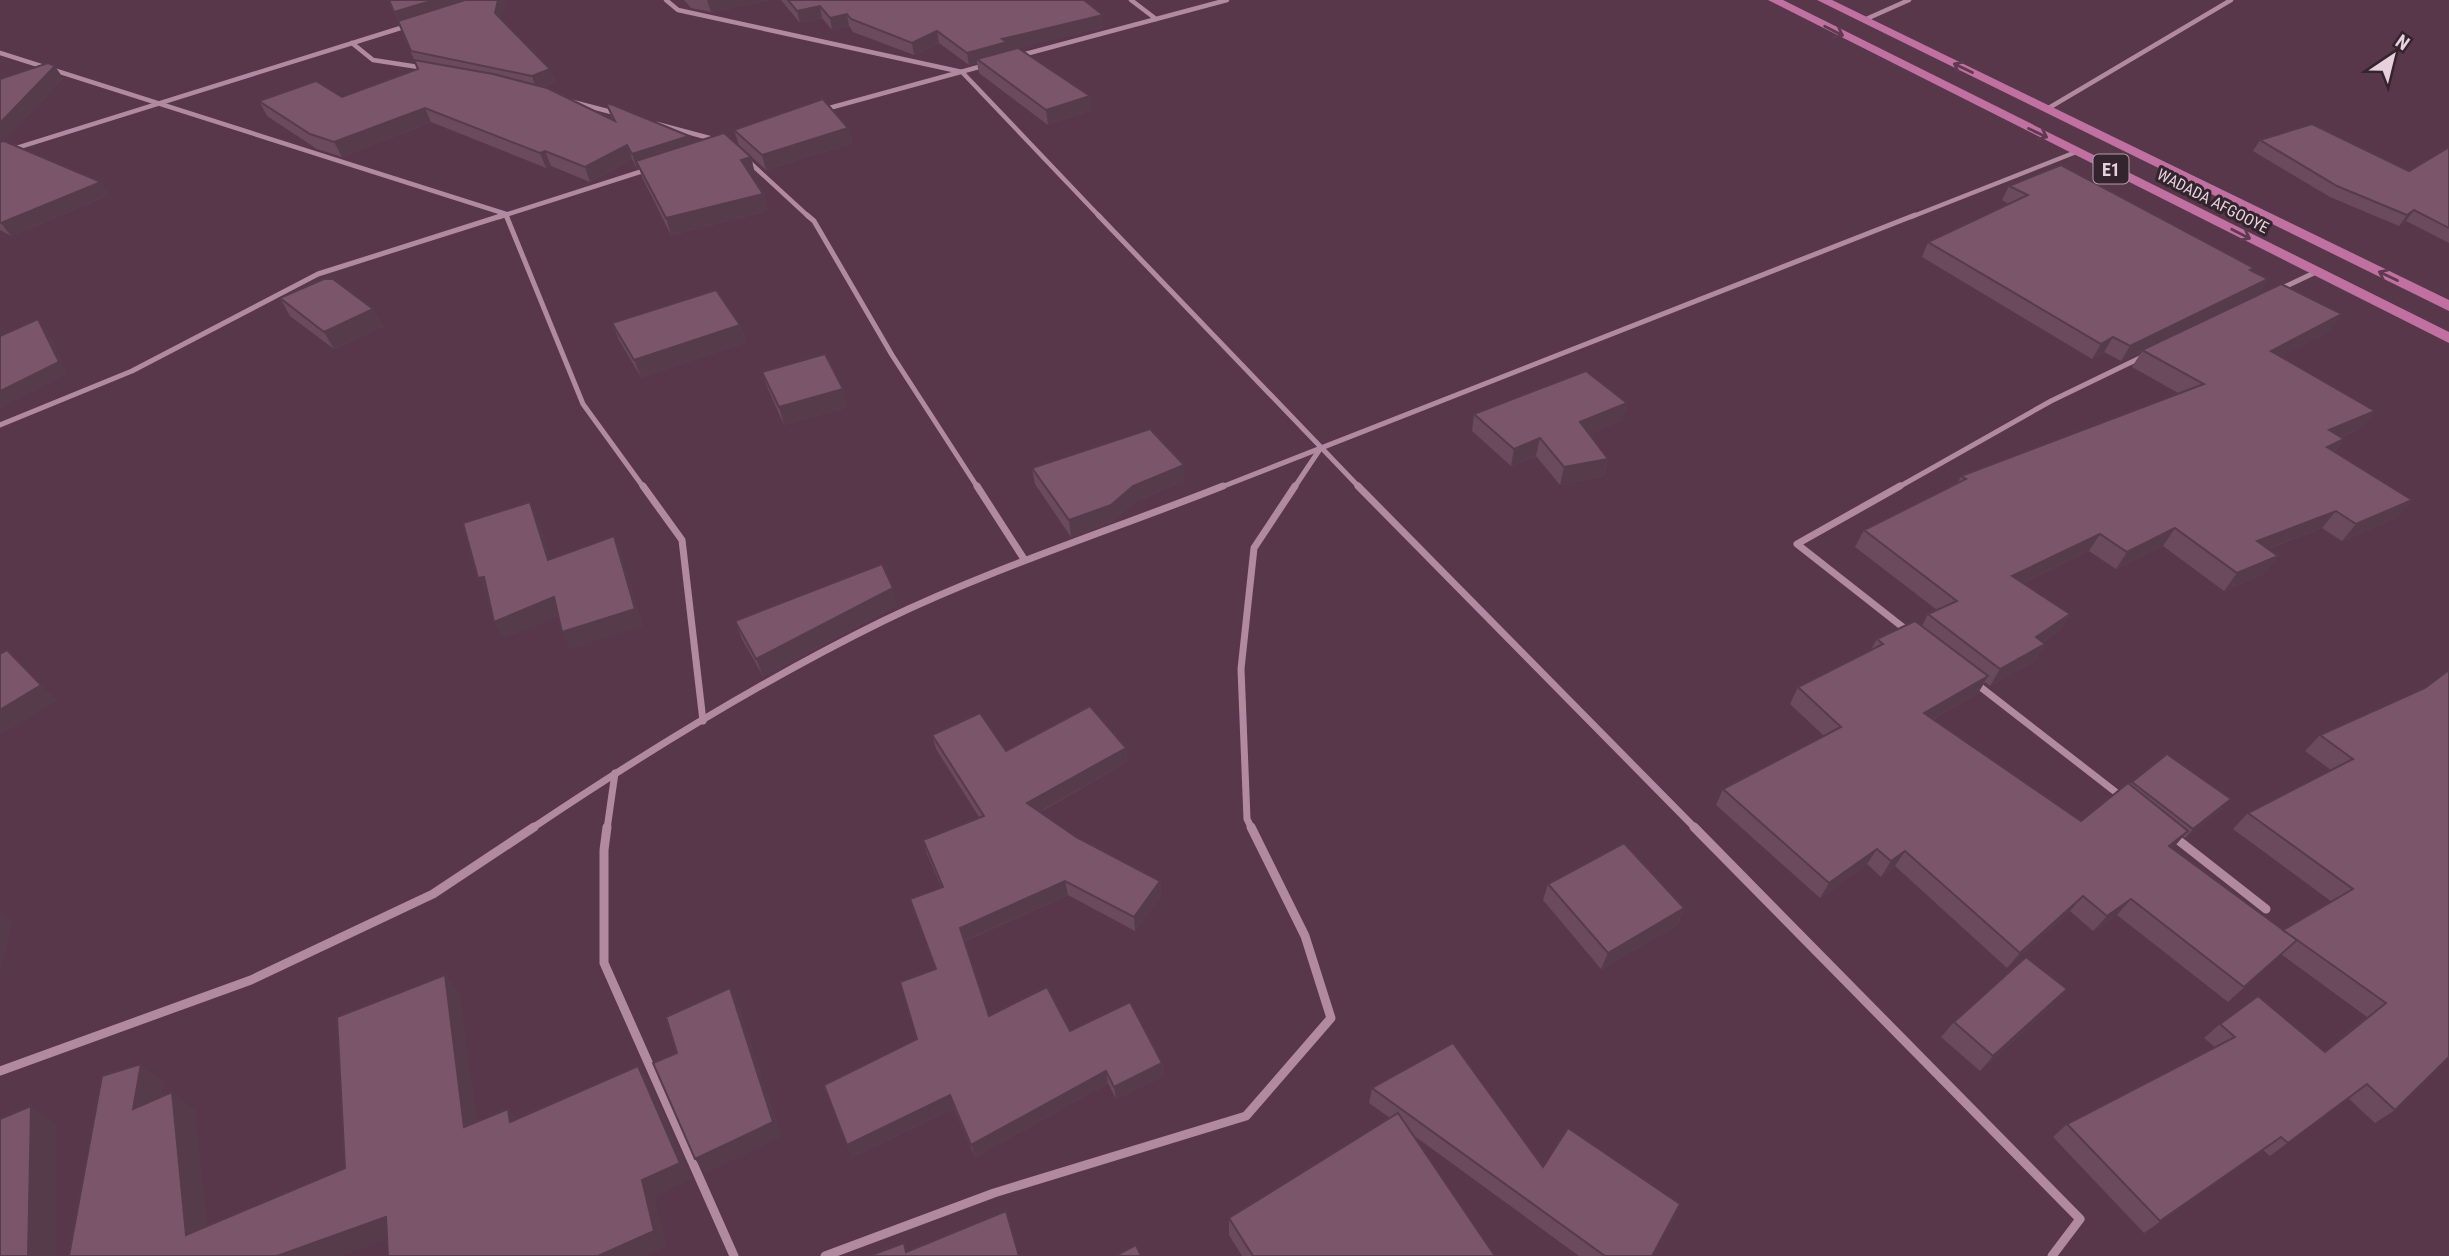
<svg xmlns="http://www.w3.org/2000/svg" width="2449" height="1256" font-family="'Roboto Condensed',sans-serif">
	<rect width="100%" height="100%" fill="#59374b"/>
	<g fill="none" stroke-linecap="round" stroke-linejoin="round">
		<g stroke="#b18aa0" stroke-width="4.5">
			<polyline points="666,0 678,10 962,72 1100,217"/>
			<polyline points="1131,0 1156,19"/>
			<polyline points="1864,20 1909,0"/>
			<polyline points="352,43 373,60 425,68"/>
			<polyline points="0,53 506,214 507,217"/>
			<polyline points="1018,56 1227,0"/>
			<polyline points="569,101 615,113"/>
			<polyline points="2047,109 2231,0"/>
			<polyline points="822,110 986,65"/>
			<polyline points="657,124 717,140"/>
			<polyline points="0,153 407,26"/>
			<polyline points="747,160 809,217"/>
			<polyline points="499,217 649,169"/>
			<polyline points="1911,217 2076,152"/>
		</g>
		<g stroke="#b18aa0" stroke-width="5">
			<polyline points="506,215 583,404 644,488"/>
			<polyline points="807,215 814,221 892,355 978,488"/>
			<polyline points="1098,215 1360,488"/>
			<polyline points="2280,289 2316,272"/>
			<polyline points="0,425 132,371 318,274 504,215"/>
			<polyline points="1219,488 1915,215"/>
			<polyline points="1294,488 1320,449"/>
			<polyline points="1897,488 2051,401 2144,356"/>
		</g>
		<g stroke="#b18aa0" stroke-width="7">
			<polyline points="643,486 682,540 703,721"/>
			<polyline points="977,486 1024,559"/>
			<polyline points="1358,486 1696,829"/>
			<polyline points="1900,486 1797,544 1909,632"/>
			<polyline points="1974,682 2122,797"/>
			<path d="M531,829C644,753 761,681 883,621C993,568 1109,531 1223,486"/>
			<polyline points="607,829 615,773"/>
			<polyline points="1252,829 1247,819 1241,669 1254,548 1295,486"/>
		</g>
		<g stroke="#b18aa0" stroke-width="9">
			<polyline points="607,827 604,850 604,963 734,1256"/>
			<polyline points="1694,827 2080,1219 2052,1256"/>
			<polyline points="2173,836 2266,909"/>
			<polyline points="0,1071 251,980 433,894 534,827"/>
			<polyline points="825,1256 994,1193 1246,1116 1331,1018 1305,936 1251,827"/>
		</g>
		<g fill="#c171a1" fill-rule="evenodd">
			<polygon points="1768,0 1783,0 2449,332 2449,343"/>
			<polygon points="1817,0 1832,0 2449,300 2449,311"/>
		</g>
	</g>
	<g fill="#6a4a5c">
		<polygon points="389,0 501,19 550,69 555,82 541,87 612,119 606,103 692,143 751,157 755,174 751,175 763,194 767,211 671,235 642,177 639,168 637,169 632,159 590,182 551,166 546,168 431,122 342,157 317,149 267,116 259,101 342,97 418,69"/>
		<polygon points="684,0 770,0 711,12 691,8"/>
		<polygon points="781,0 1084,0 1103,27 1018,48 1090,96 1091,110 1048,125 979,73 977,63 969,65 939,43 914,55 853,32 849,26 832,30 822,18 800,23"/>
		<polygon points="63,78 3,141 109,195 11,236 0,230 0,79"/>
		<polygon points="848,128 852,143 766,170 739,145 734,130"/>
		<polygon points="2260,140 2409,171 2449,147 2449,243 2406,221 2399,226 2330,197 2253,151"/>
		<polygon points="2009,186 2252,271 2268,279 2258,294 2330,331 2281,356 2362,428 2341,437 2344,439 2335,451 2397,517 2342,541 2322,528 2268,549 2278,556 2264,573 2224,591 2163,546 2116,569 2089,551 2023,583 2070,614 2059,631 2043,642 2045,644 2034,661 1990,686 1985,682 1978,693 1933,719 2081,821 2132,782 2223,808 2185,838 2183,836 2172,848 2283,930 2332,902 2233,829 2248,813 2331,770 2305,751 2320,735 2425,688 2395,1110 2375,1123 2348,1098 2270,1156 2263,1150 2144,1233 2053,1137 2067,1124 2215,1047 2204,1038 2220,1024 2324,1052 2367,1017 2281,954 2228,1002 2117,915 2093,931 2070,911 2007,968 1895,866 1881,877 1867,864 1820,898 1716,805 1723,789 1824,736 1790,704 1798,687 1870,651 1877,639 1922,626 1928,614 1937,610 1855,547 1864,530 1957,484 1961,476 2180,394 2132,367 2142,351 2121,361 2104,352 2092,359 1922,257 1928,242 2009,204 2002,200"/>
		<polygon points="280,298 373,309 383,326 334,349 290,316"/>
		<polygon points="612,323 740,325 746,342 641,377 619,340"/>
		<polygon points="762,372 847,407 784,425 768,389"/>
		<polygon points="1627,403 1622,420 1589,434 1608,459 1604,476 1560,485 1536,456 1511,466 1472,431 1474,414"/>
		<polygon points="1184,465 1184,481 1134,502 1112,521 1071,537 1035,484 1032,468"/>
		<polygon points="897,605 763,676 742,639 735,621"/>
		<polygon points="932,735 1006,751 1126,748 1127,762 1040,812 1076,837 1160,881 1161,895 1135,931 1068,895 965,941 989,1016 1070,1031 1162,1063 1163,1076 1116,1099 1108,1083 975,1157 954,1108 853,1157 847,1145 917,1039 935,969 910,899 942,888 927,854 923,840 979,817 936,749"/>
		<polygon points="1548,884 1684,908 1677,925 1601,969 1543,900"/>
		<polygon points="2053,1005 1980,1071 1941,1037 1954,1022"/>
		<polygon points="1372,1088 1543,1167 1652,1256 1579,1256 1413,1135 1495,1256 1242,1256 1229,1235 1229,1218 1390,1118 1369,1103"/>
	</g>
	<g fill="#563c4b">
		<polygon points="434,0 479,0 399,24 394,12"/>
		<polygon points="498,0 506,0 500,25 495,13"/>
		<polygon points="707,0 770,0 711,12"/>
		<polygon points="820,6 822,18 800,23 797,11"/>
		<polygon points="847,14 849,26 832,30 830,18"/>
		<polygon points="1103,15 1103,27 977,59 977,63 969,65 967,53 1002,39"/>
		<polygon points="937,31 939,43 914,55 912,43"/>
		<polygon points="55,66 63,78 0,145 0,123"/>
		<polygon points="550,69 555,82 536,88 532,76"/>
		<polygon points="1090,96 1091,110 1048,125 1046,110"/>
		<polygon points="425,108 431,122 342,157 334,142"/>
		<polygon points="848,128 852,143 766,170 762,155"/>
		<polygon points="689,136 694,151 636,161 639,168 637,169 632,154"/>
		<polygon points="627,145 632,159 590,182 585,167"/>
		<polygon points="545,151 551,166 546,168 540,153"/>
		<polygon points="751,157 755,174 746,177 741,160"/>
		<polygon points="101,182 109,195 11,236 1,223"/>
		<polygon points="763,194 767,211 671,235 666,218"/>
		<polygon points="2414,210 2406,221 2399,226 2407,215"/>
		<polygon points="2268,279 2258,294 2121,361 2130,346"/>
		<polygon points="373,309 383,326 334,349 324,332"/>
		<polygon points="2342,314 2330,331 2260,367 2271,351"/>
		<polygon points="38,319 48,332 68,374 0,408 0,391"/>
		<polygon points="740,325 746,342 641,377 634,360"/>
		<polygon points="2113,337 2104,352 2092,359 2101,344"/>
		<polygon points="843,389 847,407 784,425 779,407"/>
		<polygon points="1627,403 1622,420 1576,440 1580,422"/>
		<polygon points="2375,411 2362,428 2316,447 2329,430"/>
		<polygon points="1540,438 1536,456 1511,466 1514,449"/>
		<polygon points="2344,439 2331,456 2327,447"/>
		<polygon points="1608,459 1604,476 1560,485 1564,467"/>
		<polygon points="1184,465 1184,481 1134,502 1112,521 1071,537 1069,520 1133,486"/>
		<polygon points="2412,500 2397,517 2342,541 2356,524"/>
		<polygon points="530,502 538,519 557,577 548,560"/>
		<polygon points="2336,511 2322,528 2244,558 2257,541"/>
		<polygon points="2175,528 2163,546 2116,569 2127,552"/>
		<polygon points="2100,534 2089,551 2002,593 2012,576"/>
		<polygon points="614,536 621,553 643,626 570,649 562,632"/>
		<polygon points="2278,556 2264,573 2224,591 2237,573"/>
		<polygon points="484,577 488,595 478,578"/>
		<polygon points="893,588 897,605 763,676 756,659"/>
		<polygon points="554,597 563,614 503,639 494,622"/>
		<polygon points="2070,614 2059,631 2025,654 2036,637"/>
		<polygon points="2045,644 2034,661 1990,686 2000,669"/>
		<polygon points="1988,676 1978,693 1915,729 1924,713"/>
		<polygon points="41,685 57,701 0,735 0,710"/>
		<polygon points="1126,748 1127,762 1030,817 1027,803"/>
		<polygon points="2231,799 2223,808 2185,838 2193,829"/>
		<polygon points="2188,831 2174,847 2155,862 2169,846"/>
		<polygon points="1877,849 1867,864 1820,898 1829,883"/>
		<polygon points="1905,851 1895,866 1881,877 1891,861"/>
		<polygon points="1065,881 1068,895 964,941 960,928"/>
		<polygon points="1160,881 1161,895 1135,931 1134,917"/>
		<polygon points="2083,896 2070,911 2007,968 2020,953"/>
		<polygon points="2131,899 2117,915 2093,931 2107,916"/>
		<polygon points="1684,908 1677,925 1601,969 1608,953"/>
		<polygon points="0,913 12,923 0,974"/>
		<polygon points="445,975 460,994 480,1144 464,1127"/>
		<polygon points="730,988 739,1004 782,1137 705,1173 695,1159"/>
		<polygon points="2067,989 2053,1005 1980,1071 1993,1056"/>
		<polygon points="1162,1063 1163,1076 1116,1099 1114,1087"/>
		<polygon points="141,1064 164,1082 157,1127 133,1109"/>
		<polygon points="638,1066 650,1084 692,1179 655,1197 667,1246 646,1256 598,1256 642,1180"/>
		<polygon points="1106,1071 1108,1083 975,1157 971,1145"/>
		<polygon points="172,1092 195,1110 210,1250 186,1235"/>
		<polygon points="950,1095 954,1108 853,1157 847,1145"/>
		<polygon points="31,1106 57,1124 56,1256 28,1256"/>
		<polygon points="508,1109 524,1126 510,1122"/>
		<polygon points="386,1217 405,1233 341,1256 277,1256"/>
	</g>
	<g fill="#7b566b" stroke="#563c4b" stroke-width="2">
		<polygon points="389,0 434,0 394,12"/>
		<polygon points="465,0 498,0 495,13 550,69 532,76 411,51 398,21"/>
		<polygon points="788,0 1084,0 1103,15 1002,39 1007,42 967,53 937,31 912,43 851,19 847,14 830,18 820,6 797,11"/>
		<polygon points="1018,48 1090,96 1046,110 977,59"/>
		<polygon points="414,60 493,74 547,88 615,121 606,103 613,105 689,136 632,154 627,145 585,167 545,151 540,153 425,108 334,142 310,134 259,101 316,81 342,97 418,69"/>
		<polygon points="48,63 55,66 0,123 0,79"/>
		<polygon points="823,99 848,128 762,155 734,130"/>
		<polygon points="2312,124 2409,171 2449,147 2449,228 2414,210 2407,215 2337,186 2260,140"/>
		<polygon points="724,133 751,157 741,160 763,194 666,218 636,161"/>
		<polygon points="4,141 101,182 1,223 0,222 0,142"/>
		<polygon points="2061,165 2254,268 2250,270 2268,279 2130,346 2113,337 2101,344 1928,242 2028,195 2009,186"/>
		<polygon points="324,279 333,279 373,309 324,332 280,298"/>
		<polygon points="2281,284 2342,314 2271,351 2375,411 2329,430 2344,439 2327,447 2412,500 2356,524 2336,511 2257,541 2278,556 2237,573 2175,528 2127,552 2100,534 2012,576 2070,614 2036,637 2045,644 2000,669 1928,614 1957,601 1864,530 1966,479 1961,476 2204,384 2142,350"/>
		<polygon points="716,290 740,325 634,360 612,323"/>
		<polygon points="38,319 59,362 0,391 0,336"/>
		<polygon points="825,354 843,389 779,407 762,372"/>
		<polygon points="1586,371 1627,403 1580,422 1608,459 1564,467 1540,438 1514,449 1474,414"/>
		<polygon points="1150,429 1184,465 1133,486 1111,505 1069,520 1032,468"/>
		<polygon points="530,502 548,560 614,536 635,609 562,632 554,597 494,622 484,577 478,578 463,523"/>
		<polygon points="882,564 893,588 756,659 735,621"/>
		<polygon points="1915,621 1988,676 1924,713 2081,821 2128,783 2188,831 2169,846 2297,940 2244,987 2131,899 2107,916 2083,896 2020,953 1905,851 1891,861 1877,849 1829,883 1723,789 1841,727 1798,687 1883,644 1877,639"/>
		<polygon points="7,650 41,685 0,710 0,654"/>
		<polygon points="2449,670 2449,1057 2395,1110 2367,1084 2288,1143 2281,1137 2160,1221 2067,1124 2235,1037 2220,1024 2258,996 2325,1052 2386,1003 2283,930 2353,889 2248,813 2353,759 2320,735 2425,688"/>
		<polygon points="1090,706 1126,748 1027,803 1076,837 1160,881 1134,917 1065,881 960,928 989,1016 1047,987 1070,1031 1130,1002 1162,1063 1114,1087 1106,1071 971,1145 950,1095 847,1145 824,1085 917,1039 900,982 936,969 910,899 943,887 923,840 984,816 932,735 980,713 1006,751"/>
		<polygon points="2167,754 2231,799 2193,829 2132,782"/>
		<polygon points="1624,843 1684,908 1608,953 1548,884"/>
		<polygon points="2026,957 2067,989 1993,1056 1954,1022"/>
		<polygon points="445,975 464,1127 508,1109 510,1122 638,1066 680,1163 642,1180 654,1231 598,1256 388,1256 386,1217 277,1256 69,1256 102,1076 141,1064 133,1109 172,1092 186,1235 345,1168 337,1017"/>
		<polygon points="730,988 773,1122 695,1159 653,1063 677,1053 666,1017"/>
		<polygon points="1453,1043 1543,1167 1568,1128 1680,1204 1652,1256 1605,1256 1372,1088"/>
		<polygon points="31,1106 28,1256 0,1256 0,1119"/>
		<polygon points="1398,1113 1495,1256 1253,1256 1229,1218"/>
		<polygon points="1006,1211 1019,1256 869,1256 904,1243 906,1252"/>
		<polygon points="1136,1245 1141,1256 1115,1256"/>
	</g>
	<defs><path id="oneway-shaft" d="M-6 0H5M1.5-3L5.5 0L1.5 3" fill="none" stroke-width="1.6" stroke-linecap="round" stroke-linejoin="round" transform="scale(1.75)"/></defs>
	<g stroke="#5e3b50">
		<use href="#oneway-shaft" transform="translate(1834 31) rotate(27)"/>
		<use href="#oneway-shaft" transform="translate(1963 68) rotate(-154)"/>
		<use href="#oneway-shaft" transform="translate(2038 133) rotate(26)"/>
		<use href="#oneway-shaft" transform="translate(2241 234) rotate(27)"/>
		<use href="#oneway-shaft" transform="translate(2388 276) rotate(-154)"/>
	</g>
	<g text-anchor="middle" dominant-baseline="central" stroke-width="6" stroke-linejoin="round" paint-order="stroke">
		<g font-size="16" fill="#e6d1dc" stroke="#34242d">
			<text transform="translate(2213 201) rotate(27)">WADADA AFGOOYE</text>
		</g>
		<rect fill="#34242d" stroke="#b19da8" stroke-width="2" x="2093.5" y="154.5" width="35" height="29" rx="5"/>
		<g font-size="18" font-weight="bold" fill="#e6d1dc">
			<text x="2111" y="169">E1</text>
		</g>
	</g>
	<g transform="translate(2393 56) rotate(35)" stroke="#34242d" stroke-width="5" paint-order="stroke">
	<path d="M0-5L12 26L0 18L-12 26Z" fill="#e6d1dc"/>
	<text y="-10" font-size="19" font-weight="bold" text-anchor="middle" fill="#e6d1dc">N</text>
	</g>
</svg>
